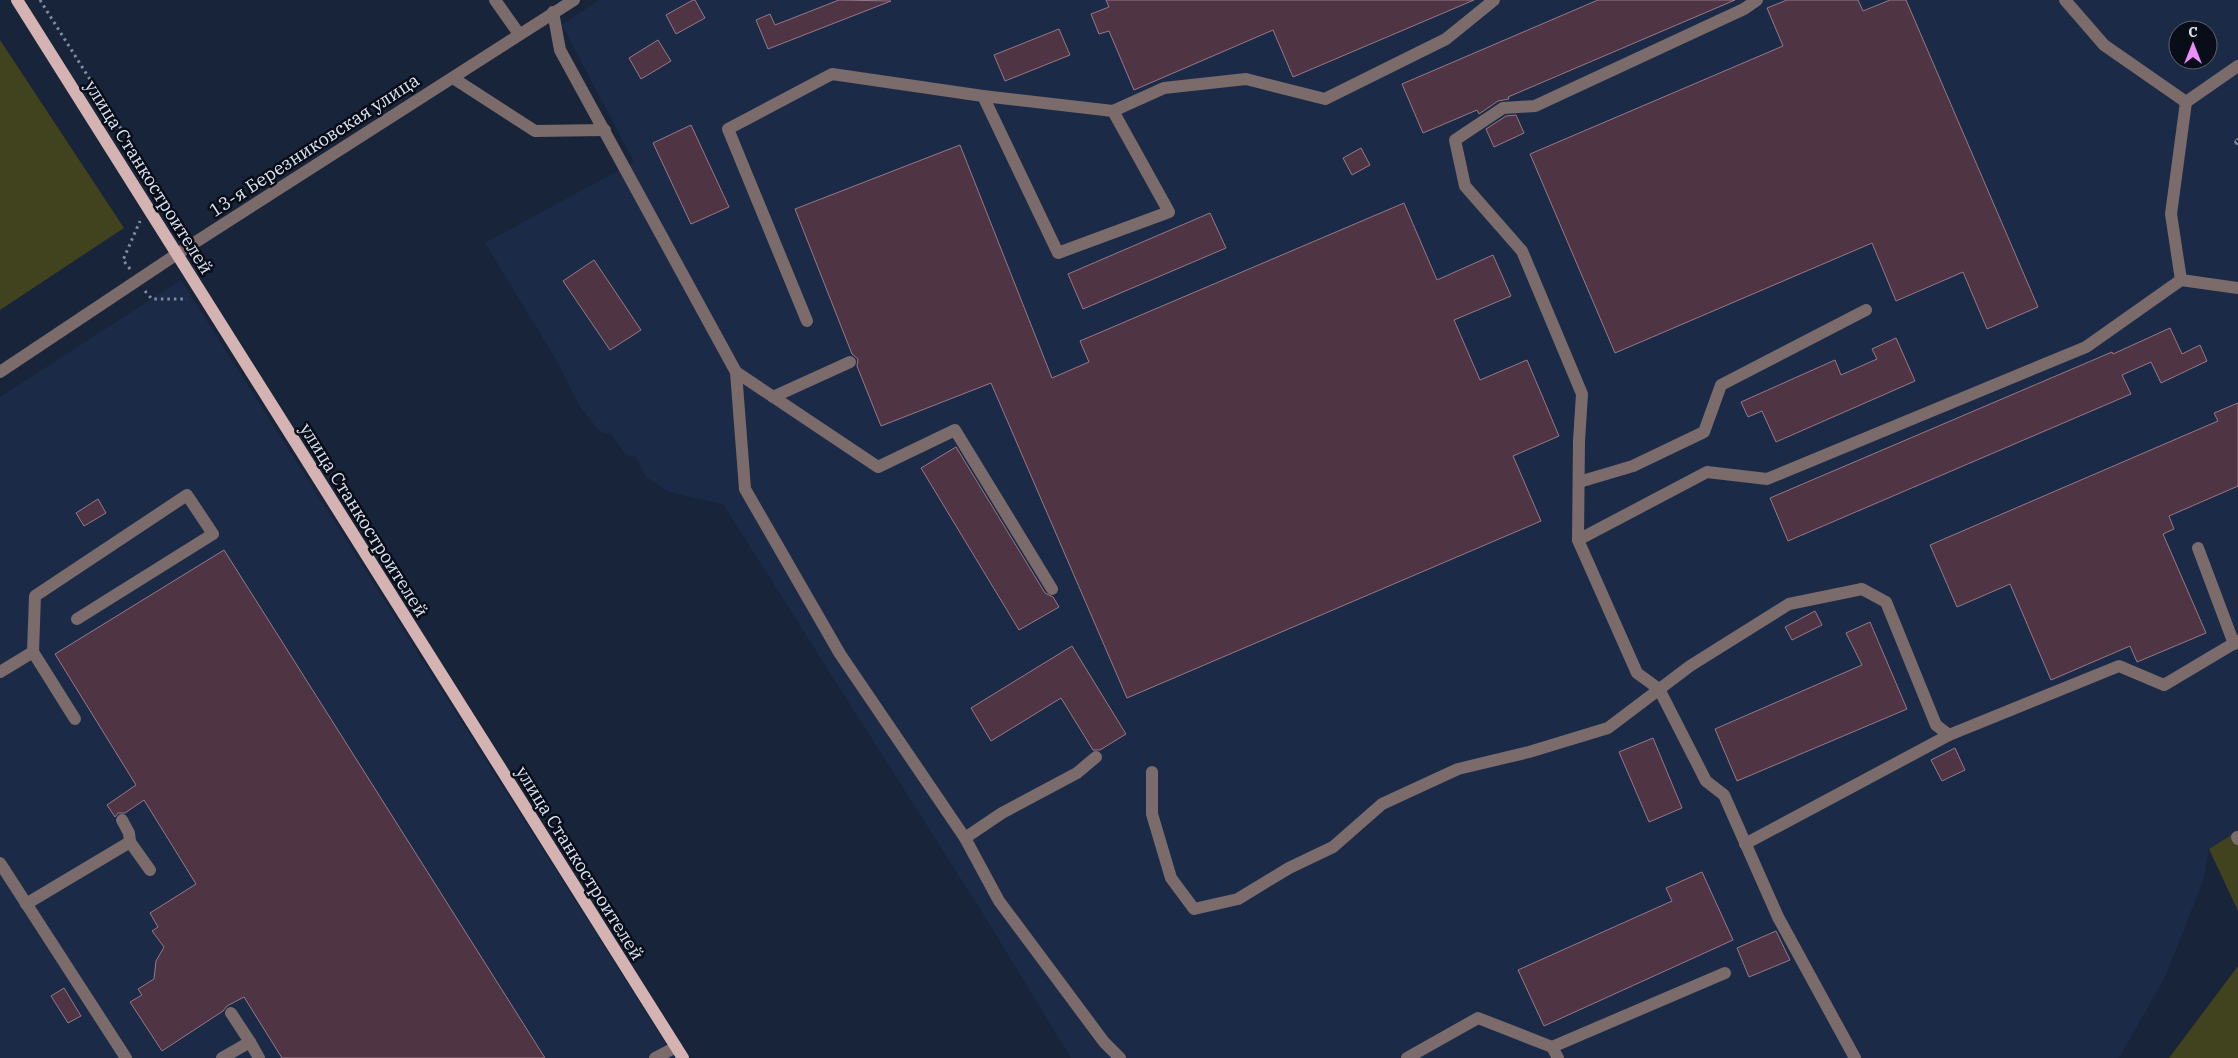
<svg xmlns="http://www.w3.org/2000/svg" width="2238" height="1058" font-family="'IBM Plex Serif',serif">
	<rect width="100%" height="100%" fill="#172439"/>
	<g fill="#1b2b47" fill-rule="evenodd">
		<path d="M599,0H2238V831L2209,849L2203,881L2165,977L2119,1058H1071L990,925L723,504L669,492L646,477L636,457L626,455L611,434L600,432L579,405L555,358L485,243L634,162L562,25ZM2178,30H2208V60H2178Z"/>
		<polygon points="181,280 675,1058 0,1058 0,397"/>
	</g>
	<g fill="#40431d">
		<polygon points="0,40 124,228 0,310"/>
		<polygon points="2238,831 2238,911 2209,849"/>
		<polygon points="2238,966 2238,1058 2169,1058"/>
	</g>
	<g fill="#4f3443" stroke="#977888">
		<polygon points="693,0 695,0 705,18 676,34 666,15"/>
		<polygon points="839,0 891,1 768,49 756,20 770,14 775,25"/>
		<polygon points="1106,0 1474,0 1293,77 1273,30 1134,90 1109,31 1099,34 1091,14 1109,7"/>
		<polygon points="1598,0 1735,0 1508,97 1509,99 1498,101 1479,114 1477,110 1423,133 1402,84"/>
		<polygon points="1787,0 1858,0 1863,11 1890,0 1906,0 2038,307 1987,329 1963,272 1896,301 1872,243 1615,353 1530,154 1783,46 1767,8"/>
		<polygon points="1059,29 1070,55 1005,81 994,55"/>
		<polygon points="658,40 671,61 641,79 629,58"/>
		<polygon points="1516,115 1524,133 1494,147 1486,129 1506,116"/>
		<polygon points="691,125 729,207 691,224 653,143"/>
		<polygon points="960,145 1052,378 1089,362 1080,341 1404,203 1437,280 1493,255 1511,296 1454,320 1480,380 1527,360 1559,436 1513,456 1541,521 1127,698 991,383 881,426 857,366 858,359 852,354 795,209"/>
		<polygon points="1361,148 1370,165 1352,175 1343,158"/>
		<polygon points="1210,213 1226,248 1083,309 1068,274"/>
		<polygon points="594,260 641,330 610,350 563,281"/>
		<polygon points="2170,328 2182,354 2200,345 2207,361 2161,383 2151,362 2122,375 2131,394 1788,541 1770,498 2112,352 2113,354"/>
		<polygon points="1896,338 1915,381 1776,442 1762,411 1748,417 1741,402 1835,360 1841,375 1877,359 1872,349"/>
		<polygon points="2238,403 2238,486 2169,516 2174,529 2163,534 2206,633 2137,662 2130,646 2051,680 2010,584 1957,607 1930,545 2218,421 2214,413"/>
		<polygon points="956,447 1045,593 1053,597 1059,607 1019,630 921,468"/>
		<polygon points="98,499 106,513 84,526 76,513"/>
		<polygon points="224,550 341,735 545,1058 282,1058 244,997 227,1006 223,1011 162,1051 130,1002 142,995 138,989 154,979 156,961 164,947 152,931 158,927 150,913 196,884 144,800 125,813 118,813 115,817 107,805 136,785 55,654"/>
		<polygon points="1815,611 1822,625 1792,640 1785,627"/>
		<polygon points="1870,622 1907,709 1737,781 1715,729 1862,665 1846,633"/>
		<polygon points="1072,646 1126,734 1100,750 1093,750 1061,698 991,741 971,708"/>
		<polygon points="1653,738 1682,808 1649,822 1619,752"/>
		<polygon points="1955,748 1965,770 1942,781 1931,760"/>
		<polygon points="1702,872 1733,940 1544,1026 1518,970 1672,901 1666,888"/>
		<polygon points="1776,931 1790,960 1749,977 1737,948"/>
		<polygon points="64,988 81,1016 68,1023 51,996"/>
	</g>
	<g fill="none" stroke-linecap="round" stroke-linejoin="round">
		<g stroke="#828c9e" stroke-width="3" stroke-dasharray="2.5 4" stroke-linecap="butt">
			<polyline points="40,0 167,202"/>
			<polyline points="130,269 123,260 140,221"/>
			<polyline points="145,291 152,299 187,299"/>
		</g>
		<g stroke="#7b6b6a" stroke-width="12">
			<polyline points="495,0 519,34"/>
			<polyline points="1757,0 1744,9 1535,106 1503,108 1455,140 1465,186 1522,251 1582,394 1579,441 1578,540 1637,673 1659,689 1706,781 1724,795 1778,917 1855,1058"/>
			<polyline points="553,12 560,50 736,372 745,489 840,654 965,838 999,901 1104,1042 1120,1058"/>
			<polyline points="453,78 535,131 605,130"/>
			<polyline points="983,96 1058,253 1169,212 1113,111"/>
			<polyline points="2186,102 2238,66"/>
			<polyline points="2181,280 2238,288"/>
			<polyline points="807,321 728,129 832,74 983,96 1113,111 1164,88 1246,79 1325,99 1446,39 1494,0"/>
			<polyline points="0,372 177,254 574,0"/>
			<polyline points="736,372 878,467 955,430 1052,589"/>
			<polyline points="773,397 850,362"/>
			<polyline points="1579,482 1633,466 1704,432 1721,385 1866,310"/>
			<polyline points="1578,540 1707,472 1767,479 2086,347 2181,280 2171,214 2186,102 2104,45 2065,0"/>
			<polyline points="2198,548 2234,644"/>
			<polyline points="33,652 75,719"/>
			<polyline points="0,672 33,652 35,596 187,495 213,534 77,619"/>
			<polyline points="1152,772 1152,814 1171,878 1194,909 1238,899 1289,868 1333,847 1382,804 1458,769 1529,752 1608,728 1690,666 1789,604 1862,589 1886,602 1936,725 1949,735 2119,666 2164,685 2238,641"/>
			<polyline points="122,820 129,833 130,842"/>
			<polyline points="2237,837 2238,839"/>
			<polyline points="965,838 1002,813 1077,773 1096,757"/>
			<polyline points="1745,844 1949,735"/>
			<polyline points="0,863 126,1058"/>
			<polyline points="26,904 130,842 150,870"/>
			<polyline points="250,1042 259,1058"/>
			<polyline points="1552,1047 1558,1058"/>
			<polyline points="222,1058 250,1042 231,1013"/>
			<polyline points="655,1058 676,1047"/>
			<polyline points="1407,1058 1478,1018 1552,1047 1725,973"/>
		</g>
		<polyline stroke="#d4b3b2" stroke-width="12" points="17,0 683,1058"/>
		<g stroke="#788395" stroke-width="5.5">
			<polyline id="rail" points="2237,142 2238,141"/>
		</g>
		<use href="#rail" stroke="#080d17" stroke-width="4" stroke-dasharray="11" stroke-linecap="butt"/>
	</g>
	<g text-anchor="middle" dominant-baseline="central" stroke-width="5" stroke-linejoin="round" paint-order="stroke">
		<g font-size="18" fill="#dce5f4" stroke="#080d17">
			<text transform="translate(314 145) rotate(-33)">13-я Березниковская улица</text>
			<text transform="translate(149 177) rotate(58)">улица Станкостроителей</text>
			<text transform="translate(364 520) rotate(58)">улица Станкостроителей</text>
			<text transform="translate(580 863) rotate(58)">улица Станкостроителей</text>
		</g>
	</g>
	<g transform="translate(2193 45)"><circle r="24" fill="#080d17" stroke="#5d636f"/>
	<path d="M0-4L9 19L0 12L-9 19Z" fill="#ed8cfa"/>
	<text y="-8" font-size="14" font-weight="bold" text-anchor="middle" fill="#dce5f4">С</text>
	</g>
</svg>
